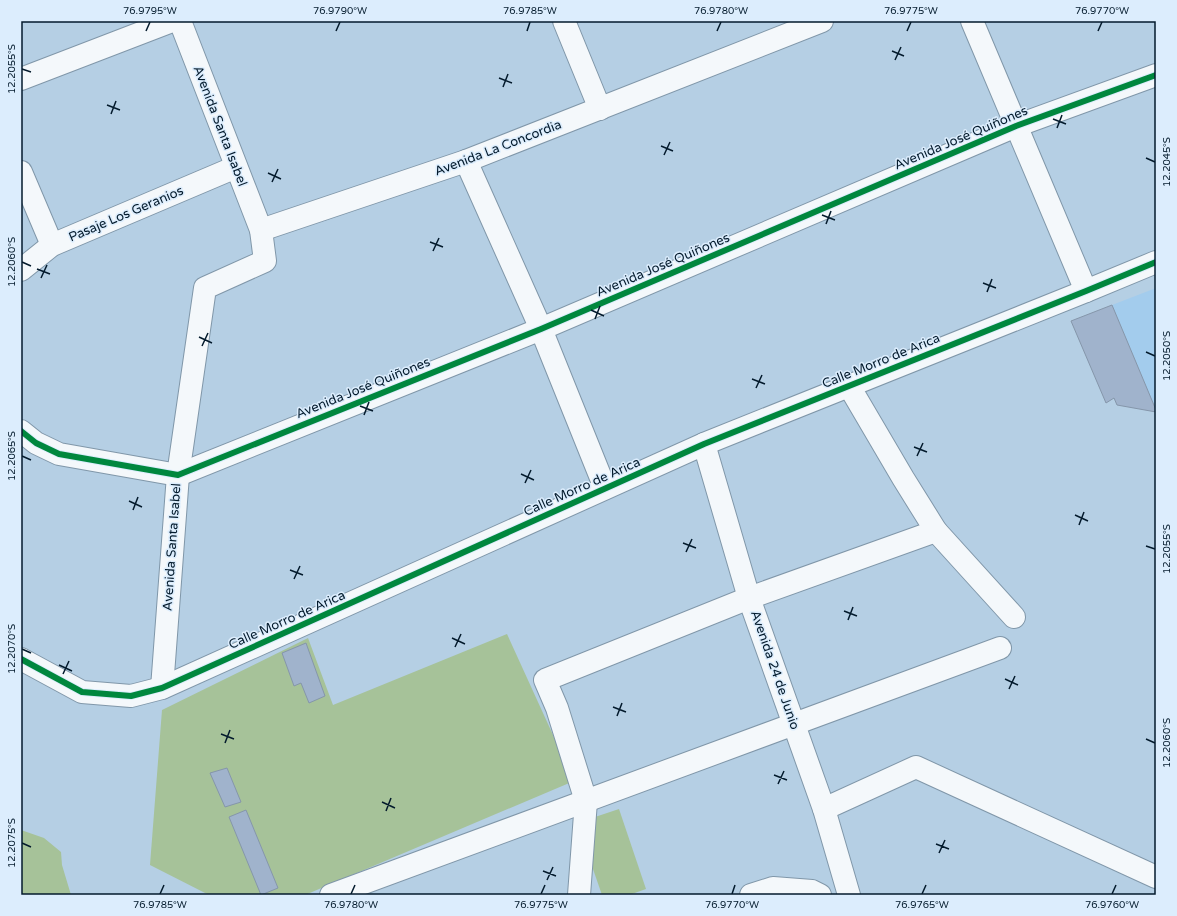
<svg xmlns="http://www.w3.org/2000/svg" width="1177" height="916" font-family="'Varela Round',sans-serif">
	<rect width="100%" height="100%" fill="#b5cfe4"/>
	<polygon fill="#a3cced" points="1156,288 1156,410 1112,305"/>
	<g fill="#a6c299">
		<polygon points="507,634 574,781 305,895 209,895 150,865 162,710 308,638 333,705"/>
		<polygon points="619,809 646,889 629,895 602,895 577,823"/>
		<polygon points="21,830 44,838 61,852 62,865 71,895 21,895"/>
	</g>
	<g fill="#a0b3cc" stroke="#8596aa">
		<polygon points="1112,305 1156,410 1156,412 1117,405 1114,398 1106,403 1071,321"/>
		<polygon points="306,643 325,696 309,703 301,683 294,686 282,653"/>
		<polygon points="227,768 241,802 225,807 210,773"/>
		<polygon points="246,810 278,888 261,895 229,817"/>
	</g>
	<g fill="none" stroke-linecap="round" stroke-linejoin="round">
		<g stroke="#8097a9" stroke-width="24">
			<g id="minor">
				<polyline points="564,21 600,109"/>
				<polyline points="972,21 1086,291"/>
				<polyline points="21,79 172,21"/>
				<polyline points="466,161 541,329 605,488"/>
				<polyline points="21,172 52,245"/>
				<polyline points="261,230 466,161 822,21"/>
				<polyline points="21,270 52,245 236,167"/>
				<polyline points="849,386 903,478 936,531 1014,617"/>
				<polyline points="21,431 36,443 59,454 178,475 541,329 1016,126 1156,75"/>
				<polyline points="704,444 749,598 824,809 849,895"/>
				<polyline points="21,659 82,692 131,696 162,688 704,444 1086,291 1156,262"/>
				<polyline points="162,688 178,475 205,288 265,261 261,230 180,21"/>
				<polyline points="824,809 916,767 1156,877"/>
				<polyline points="331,895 1000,648"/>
				<polyline points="579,895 586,801 557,708 545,680 749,598 936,531"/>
				<polyline points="751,895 773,888 812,891 820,895"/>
			</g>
		</g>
		<use href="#minor" stroke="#f4f8fb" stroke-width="22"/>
		<g stroke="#dcedfd" stroke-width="8">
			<g id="cycleway">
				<polyline points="21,431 36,443 59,454 178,475 541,329 1016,126 1156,75"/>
				<polyline points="21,659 82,692 131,696 162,688 704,444 1086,291 1156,262"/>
			</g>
		</g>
		<use href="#cycleway" stroke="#00873e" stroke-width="6"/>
	</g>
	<path fill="none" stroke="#031a2c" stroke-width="1.5" d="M146,31L150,22M336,31L340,22M527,31L530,22M717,31L721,22M907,31L911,22M1098,31L1102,22M892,51L904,56M895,60L901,47M22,69L31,72M499,78L512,83M503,87L508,74M107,105L120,110M111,114L116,101M1053,119L1066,124M1057,128L1062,115M661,146L673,151M664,155L670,142M1146,158L1155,162M268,173L281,179M272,182L278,169M822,215L835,220M826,224L831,211M430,242L443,247M433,251L439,238M22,262L31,266M37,269L50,274M41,278L47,265M983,283L996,288M987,292L992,279M591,310L604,316M595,319L600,306M199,337L212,343M202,346L208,333M1146,352L1155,356M752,379L765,384M756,388L762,375M360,406L373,411M364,415L369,402M914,447L927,452M22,456L31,460M917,456L923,443M521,474L534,480M525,483L531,470M129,501L142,507M133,510L138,497M1075,515L1088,521M1079,525L1084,512M683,543L696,548M1146,546L1155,549M686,552L692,539M290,570L303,575M294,579L300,566M844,611L857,616M848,620L853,607M452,638L465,644M455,647L461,634M22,649L31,653M59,665L72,671M63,674L69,661M1005,679L1018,685M1009,689L1015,676M613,707L626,712M617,716L622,703M221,734L234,739M1146,739L1155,743M225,743L230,730M774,775L787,780M778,784L784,771M382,802L395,808M386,811L391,798M22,843L31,847M936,844L949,849M939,853L945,840M543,871L556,876M547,880L553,867M160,894L164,885M351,894L355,885M541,894L545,885M732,894L735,885M922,894L926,885M1112,894L1116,885"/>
	<g text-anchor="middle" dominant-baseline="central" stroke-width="3" stroke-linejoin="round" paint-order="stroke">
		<g font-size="13" fill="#031a2c" stroke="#dcedfd">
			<text transform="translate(220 126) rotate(69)">Avenida Santa Isabel</text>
			<text transform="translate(961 138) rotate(-23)">Avenida José Quiñones</text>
			<text transform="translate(498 148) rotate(-21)">Avenida La Concordia</text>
			<text transform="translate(126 214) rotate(-23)">Pasaje Los Geranios</text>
			<text transform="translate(663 265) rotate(-23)">Avenida José Quiñones</text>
			<text transform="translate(881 361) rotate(-22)">Calle Morro de Arica</text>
			<text transform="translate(363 388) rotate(-22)">Avenida José Quiñones</text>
			<text transform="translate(582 487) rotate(-24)">Calle Morro de Arica</text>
			<text transform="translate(172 547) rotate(-86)">Avenida Santa Isabel</text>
			<text transform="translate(287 620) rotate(-24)">Calle Morro de Arica</text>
			<text transform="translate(775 670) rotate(71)">Avenida 24 de Junio</text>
		</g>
	</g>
	<rect width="1177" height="916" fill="none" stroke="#dcedfd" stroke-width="44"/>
	<rect x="22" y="22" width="1133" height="872" fill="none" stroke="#031a2c" stroke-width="1.5"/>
	<g font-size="10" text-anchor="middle" fill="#031a2c">
		<text x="150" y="14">76.9795°W</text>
		<text x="340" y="14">76.9790°W</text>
		<text x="530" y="14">76.9785°W</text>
		<text x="721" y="14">76.9780°W</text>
		<text x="911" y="14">76.9775°W</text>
		<text x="1102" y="14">76.9770°W</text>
		<text transform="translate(11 69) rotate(-90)" y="4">12.2055°S</text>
		<text transform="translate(1166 162) rotate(-90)" y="4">12.2045°S</text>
		<text transform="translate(11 262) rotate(-90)" y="4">12.2060°S</text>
		<text transform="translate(1166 356) rotate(-90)" y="4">12.2050°S</text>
		<text transform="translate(11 456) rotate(-90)" y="4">12.2065°S</text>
		<text transform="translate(1166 549) rotate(-90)" y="4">12.2055°S</text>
		<text transform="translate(11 649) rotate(-90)" y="4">12.2070°S</text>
		<text transform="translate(1166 743) rotate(-90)" y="4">12.2060°S</text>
		<text transform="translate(11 843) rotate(-90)" y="4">12.2075°S</text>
		<text x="160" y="908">76.9785°W</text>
		<text x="351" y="908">76.9780°W</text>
		<text x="541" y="908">76.9775°W</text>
		<text x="732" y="908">76.9770°W</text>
		<text x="922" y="908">76.9765°W</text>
		<text x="1112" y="908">76.9760°W</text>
	</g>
</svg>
